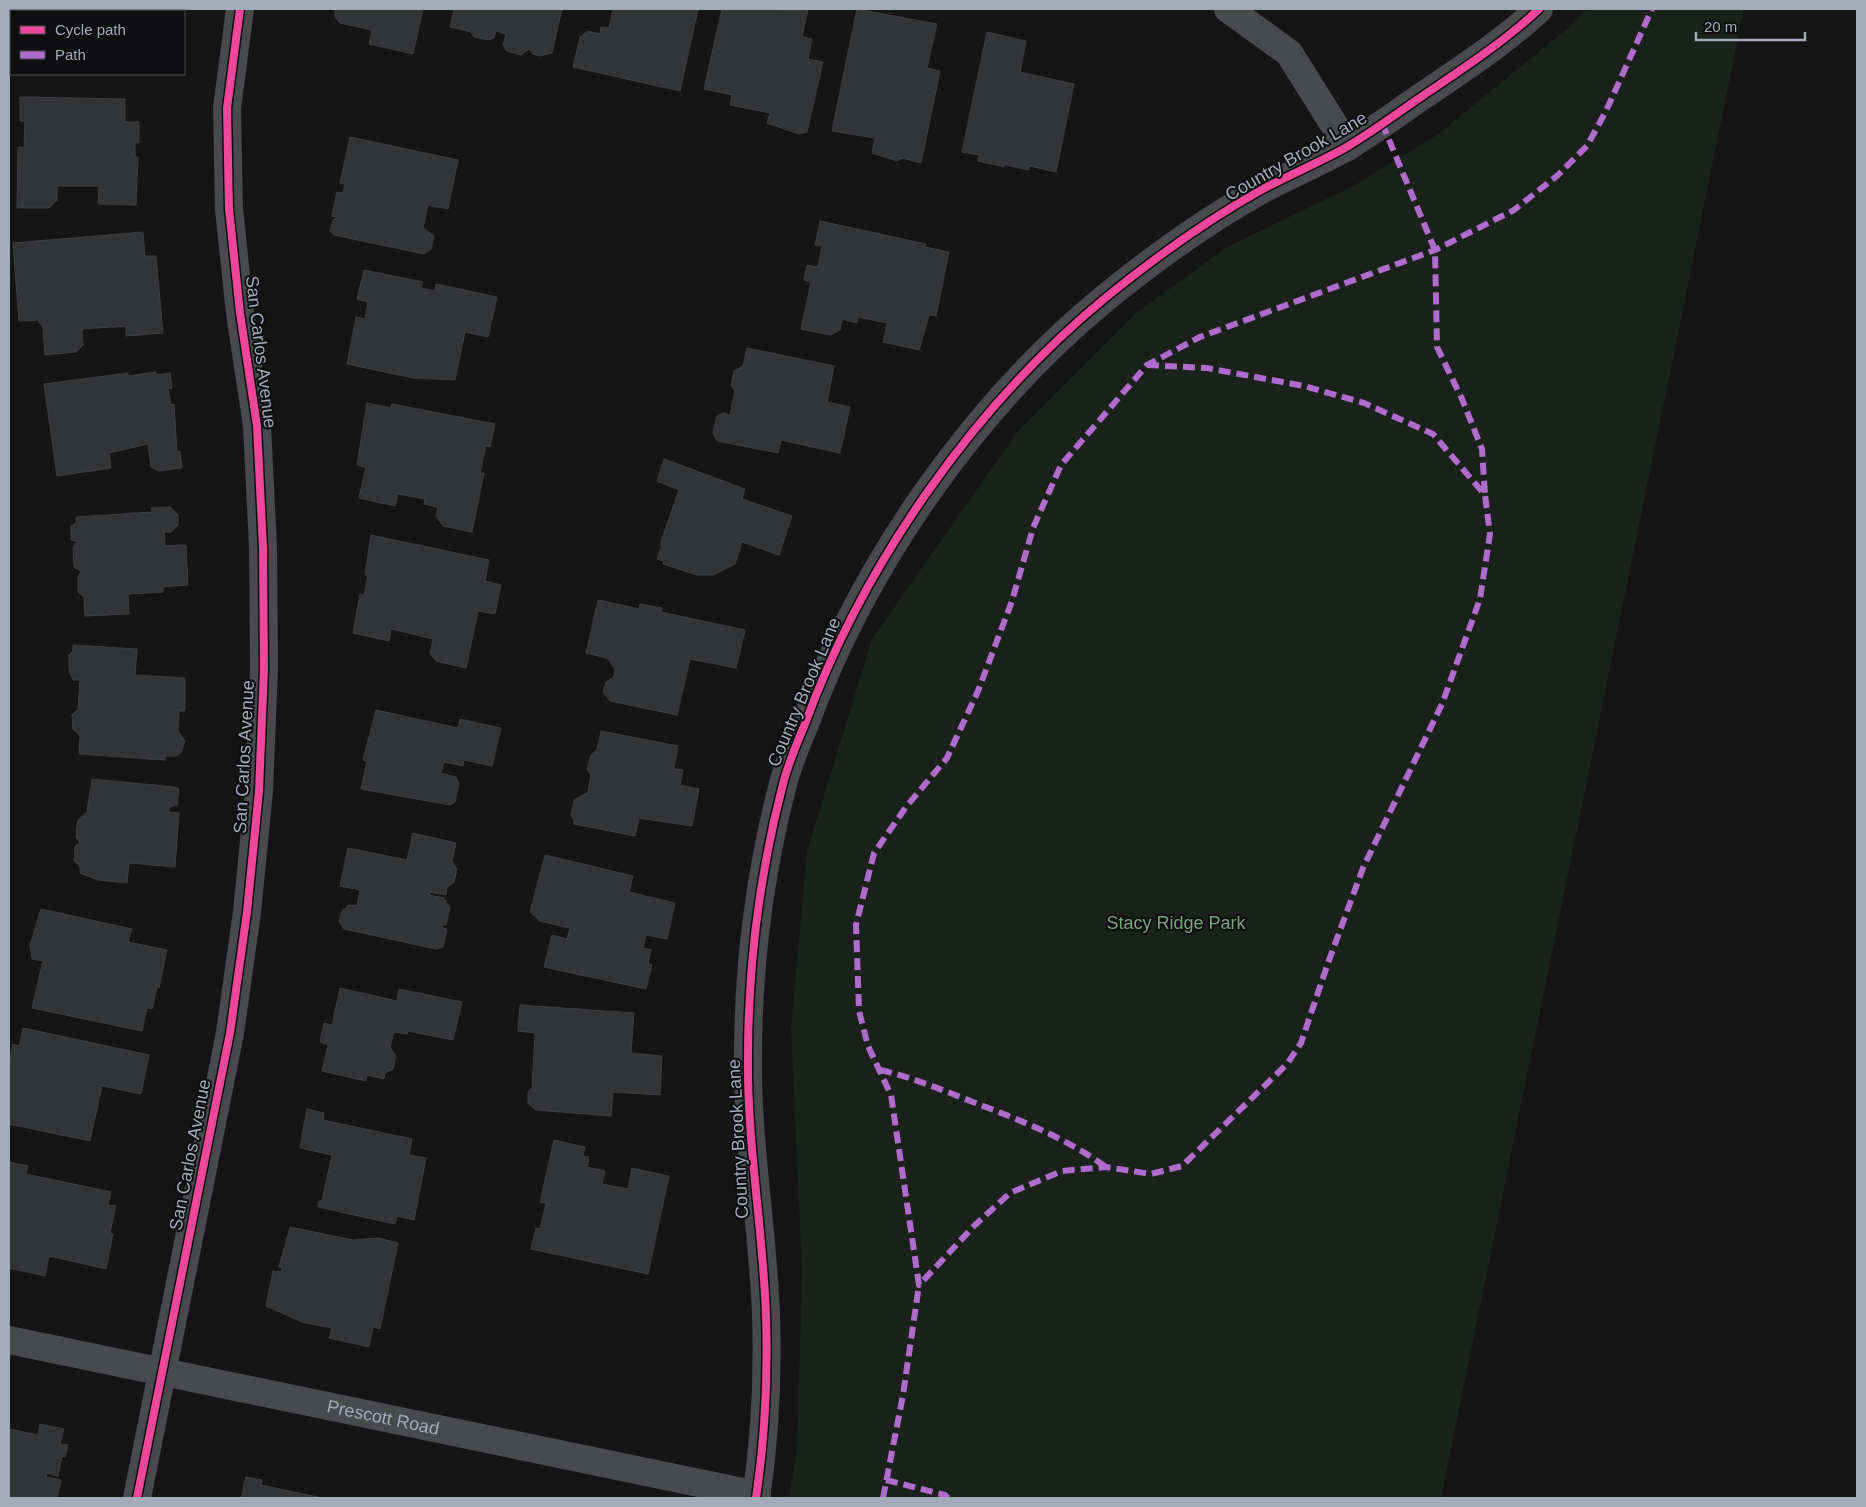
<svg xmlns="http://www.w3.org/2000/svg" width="1866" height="1507" font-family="Helvetica,sans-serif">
	<rect width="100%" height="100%" fill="#151515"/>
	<polygon fill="#1a221b" points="1587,9 1744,9 1441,1498 789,1498 797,1449 802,1271 791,1028 807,851 872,639 1018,431 1135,314 1227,247 1355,185 1437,135 1568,28"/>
	<g fill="#333436" stroke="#3d3e41">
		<rect x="44" y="9" width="86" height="2"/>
		<polygon points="335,9 423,9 413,54 369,44 372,30 340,23 335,17"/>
		<polygon points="454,9 562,9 552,53 540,56 533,54 529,49 521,55 507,51 503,45 506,34 496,31 494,38 488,40 474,37 471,32 450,27"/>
		<polygon points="613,9 698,9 680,91 573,67 580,37 588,31 600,34 601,27 609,28"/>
		<polygon points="722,9 808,10 802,37 812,39 808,59 823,62 807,132 799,134 767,123 770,113 730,105 732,95 704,89"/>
		<polygon points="857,9 937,24 927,68 940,71 921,163 902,158 898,161 872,153 875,138 832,131"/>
		<polygon points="987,32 1026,41 1020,72 1074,84 1056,172 1030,166 1028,170 1006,165 1005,161 1004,167 1001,166 978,161 979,155 962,152"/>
		<polygon points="20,97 125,99 125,122 139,122 139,143 135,143 135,157 138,157 136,205 98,204 99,186 57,186 57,200 49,208 17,208 18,147 24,148 25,121 20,121"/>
		<polygon points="350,137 458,160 448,209 428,205 423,228 434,236 431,249 424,254 334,235 330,231 333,220 337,217 332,216 337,192 343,193 345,184 340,183"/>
		<polygon points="820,221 926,244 925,247 949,252 936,316 929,315 919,350 883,342 887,323 858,317 857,323 842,319 840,330 831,335 801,329 811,282 804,280 807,265 818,267 822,246 815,245"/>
		<polygon points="143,232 145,256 156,256 163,333 126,336 126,326 82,329 83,345 76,352 45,355 43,327 38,320 19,321 13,243"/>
		<polygon points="364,270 423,282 421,288 435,291 436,284 497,297 488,337 465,332 455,380 413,378 347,364 356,317 365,319 368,302 357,299"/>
		<polygon points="747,348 834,366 827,402 850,407 840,453 781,440 778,453 717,441 713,432 717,416 723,413 730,415 735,391 731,385 734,371 743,366"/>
		<polygon points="156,372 156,375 170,373 172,388 168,389 171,405 174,404 177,452 180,451 182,468 159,471 151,467 148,444 109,453 111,468 57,476 44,384 128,373 128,376"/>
		<polygon points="367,403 391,408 392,404 495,424 490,447 486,446 480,473 484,473 472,532 443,526 436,516 438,507 424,504 425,499 398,494 395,506 359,498 366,467 357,465"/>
		<polygon points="664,459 745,489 742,499 792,516 779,555 742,542 735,564 713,575 697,575 663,564 664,561 657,559 662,545 660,544 679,490 657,481"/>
		<polygon points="170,507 178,515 178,525 171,532 164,532 165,546 186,545 188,585 163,587 163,592 128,594 129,614 85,616 84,597 78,592 78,578 81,571 74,567 73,548 77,542 71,540 71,526 76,523 76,517 152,512 151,508"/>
		<polygon points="371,535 489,560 485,581 501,585 495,614 478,611 466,668 436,661 430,654 433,639 391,629 389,641 353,633 360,594 364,595 368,575 365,575"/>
		<polygon points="598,600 639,609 640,604 662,608 661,612 745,630 736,668 690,659 677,715 610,701 603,692 606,682 614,677 615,669 607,658 586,653"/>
		<polygon points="73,645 137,649 135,675 185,678 185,711 179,711 178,731 185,741 181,753 176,756 165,756 165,760 79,754 80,736 73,729 72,715 78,709 80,680 73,680 69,670 69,655 73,651"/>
		<polygon points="376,710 458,728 460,719 501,728 492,766 464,760 463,766 444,762 441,773 456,777 459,784 455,802 450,805 361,789 367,761 363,760"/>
		<polygon points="601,731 678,746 674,769 683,770 680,785 699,789 692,826 639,818 635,836 574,824 574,821 571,815 574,800 588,792 591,775 587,769 591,755 597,750"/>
		<polygon points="92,779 174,787 179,789 177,805 169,807 169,812 179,813 175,867 129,863 127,883 98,880 80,873 80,867 74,860 75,847 80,842 76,838 77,826 78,820 87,812"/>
		<polygon points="413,833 456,843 452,861 457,869 454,882 447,888 446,895 430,892 429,895 444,898 450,908 446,925 442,925 442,928 447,929 443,947 436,949 344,929 339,921 342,911 349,905 357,906 360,890 340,886 348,848 407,860"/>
		<polygon points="545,855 633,876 629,892 675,903 667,939 646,935 643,948 651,950 648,963 652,965 646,989 544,967 552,935 567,939 570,928 540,921 530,912"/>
		<polygon points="41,909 132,929 128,942 167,950 159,988 157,987 152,1009 147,1008 142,1031 32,1008 43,961 32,959 30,945"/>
		<polygon points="340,988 397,1001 399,989 462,1002 453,1040 408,1031 407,1034 394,1032 390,1047 396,1056 393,1069 385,1073 384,1079 367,1075 366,1081 322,1071 328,1045 320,1042 324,1023 332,1025"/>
		<polygon points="520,1005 634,1013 631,1053 662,1056 660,1095 613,1092 611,1116 536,1110 528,1103 528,1092 532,1088 535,1033 518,1031"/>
		<polygon points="23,1028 149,1055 141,1094 102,1086 90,1141 9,1124 9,1067 13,1044 19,1046"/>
		<polygon points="307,1109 324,1113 323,1120 412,1139 409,1155 426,1158 414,1220 397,1216 395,1224 318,1207 319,1201 322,1201 332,1155 300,1148"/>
		<polygon points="554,1140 585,1147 583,1156 589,1157 587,1167 605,1171 602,1184 628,1189 632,1168 669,1176 648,1274 531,1249 536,1228 540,1229 546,1203 540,1202"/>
		<polygon points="9,1162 28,1166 26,1174 111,1192 108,1205 116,1206 110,1233 113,1234 106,1269 49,1256 45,1276 9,1268 9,1220 12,1215 9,1214"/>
		<polygon points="290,1227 353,1240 379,1238 398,1243 380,1329 373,1327 369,1347 329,1338 332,1328 302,1322 266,1306 273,1271 281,1272 282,1267 279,1267"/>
		<polygon points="40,1424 64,1429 60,1444 68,1445 65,1457 62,1456 58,1476 47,1473 46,1477 61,1480 57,1498 9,1498 9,1429 38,1435"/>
		<polygon points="246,1477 262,1480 261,1485 322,1498 241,1498"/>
	</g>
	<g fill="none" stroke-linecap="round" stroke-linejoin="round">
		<g stroke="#484a4e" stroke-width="28">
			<polyline points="1228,9 1289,53 1348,147"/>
			<polyline points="137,1498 230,1033 247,912 259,791 264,669 263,548 257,426 240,313 229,209 227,108 240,9"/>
		</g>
		<g stroke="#484a4e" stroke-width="28">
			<path id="s1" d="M9,1340L757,1495"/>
			<path d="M756,1498C765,1438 768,1375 766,1315C763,1229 747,1144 748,1058C748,967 760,872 783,784C788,764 797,743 805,724C863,565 973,407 1104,299C1153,259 1207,220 1263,189C1289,175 1318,163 1345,148C1371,133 1396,114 1421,97C1462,69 1503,43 1539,9"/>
		</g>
		<g stroke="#b06ccc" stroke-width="6" stroke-dasharray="12 6" stroke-linecap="butt">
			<polyline points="1382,123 1435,250 1437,347 1462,399 1482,449 1485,495"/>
			<polyline points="1147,365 1207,368 1304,386 1364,403 1433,434 1485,495 1490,534 1480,599 1442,704 1363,868 1328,963 1301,1043 1287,1064 1182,1166 1151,1174 1106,1167 1062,1171 1010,1193 975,1225 919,1285 891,1095 868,1046 859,1011 856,925 874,853 906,807 947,758 978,691 1012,601 1033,528 1061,465 1147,365 1200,337 1435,250 1514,210 1558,175 1587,146 1606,111 1652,9"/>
			<path d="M880,1070C912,1077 942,1090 973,1102C1020,1120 1066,1138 1106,1167"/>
			<polyline points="886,1480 945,1495 948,1498"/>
			<polyline points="883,1498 903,1395 919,1285"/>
		</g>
		<g stroke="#0f0f11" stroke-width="11">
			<g id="cycleway">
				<polyline points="137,1498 230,1033 247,912 259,791 264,669 263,548 257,426 240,313 229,209 227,108 240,9"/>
				<path d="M756,1498C765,1438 768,1375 766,1315C763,1229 747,1144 748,1058C748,967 760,872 783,784C788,764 797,743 805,724C863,565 973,407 1104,299C1153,259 1207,220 1263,189C1289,175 1318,163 1345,148C1371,133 1396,114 1421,97C1462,69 1503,43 1539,9"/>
			</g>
		</g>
		<use href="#cycleway" stroke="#ed469a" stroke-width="8"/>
	</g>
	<g text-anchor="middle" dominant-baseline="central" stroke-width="4" stroke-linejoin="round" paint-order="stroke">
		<g font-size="18" fill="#a4aab7" stroke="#0f0f11">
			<text transform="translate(1296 156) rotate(-30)">Country Brook Lane</text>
			<text transform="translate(261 352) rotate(83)">San Carlos Avenue</text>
			<text transform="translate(804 692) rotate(-67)">Country Brook Lane</text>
			<text transform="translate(244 757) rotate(-87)">San Carlos Avenue</text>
			<text transform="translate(738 1139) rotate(-93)">Country Brook Lane</text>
			<text transform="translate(190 1155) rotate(-79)">San Carlos Avenue</text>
			<text stroke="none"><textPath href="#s1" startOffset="382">Prescott Road</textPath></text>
		</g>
		<g font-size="18" fill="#7aa37c" stroke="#0f0f11">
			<text x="1176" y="923">Stacy Ridge Park</text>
		</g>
	</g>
	<rect width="1866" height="1507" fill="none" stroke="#a4aab7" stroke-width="20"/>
	<rect x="10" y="10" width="175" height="65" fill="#0f0f11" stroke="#4b4d53"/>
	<rect x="20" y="26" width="25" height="8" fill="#ed469a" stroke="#4b4d53"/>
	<text x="55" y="35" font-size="15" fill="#a4aab7">Cycle path</text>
	<rect x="20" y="51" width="25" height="8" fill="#b06ccc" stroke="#4b4d53"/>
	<text x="55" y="60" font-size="15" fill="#a4aab7">Path</text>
	<path d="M1696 32v8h109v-8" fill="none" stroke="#a4aab7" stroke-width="2.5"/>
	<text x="1704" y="32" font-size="15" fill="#a4aab7" stroke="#0f0f11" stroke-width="4" paint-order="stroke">20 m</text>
</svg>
